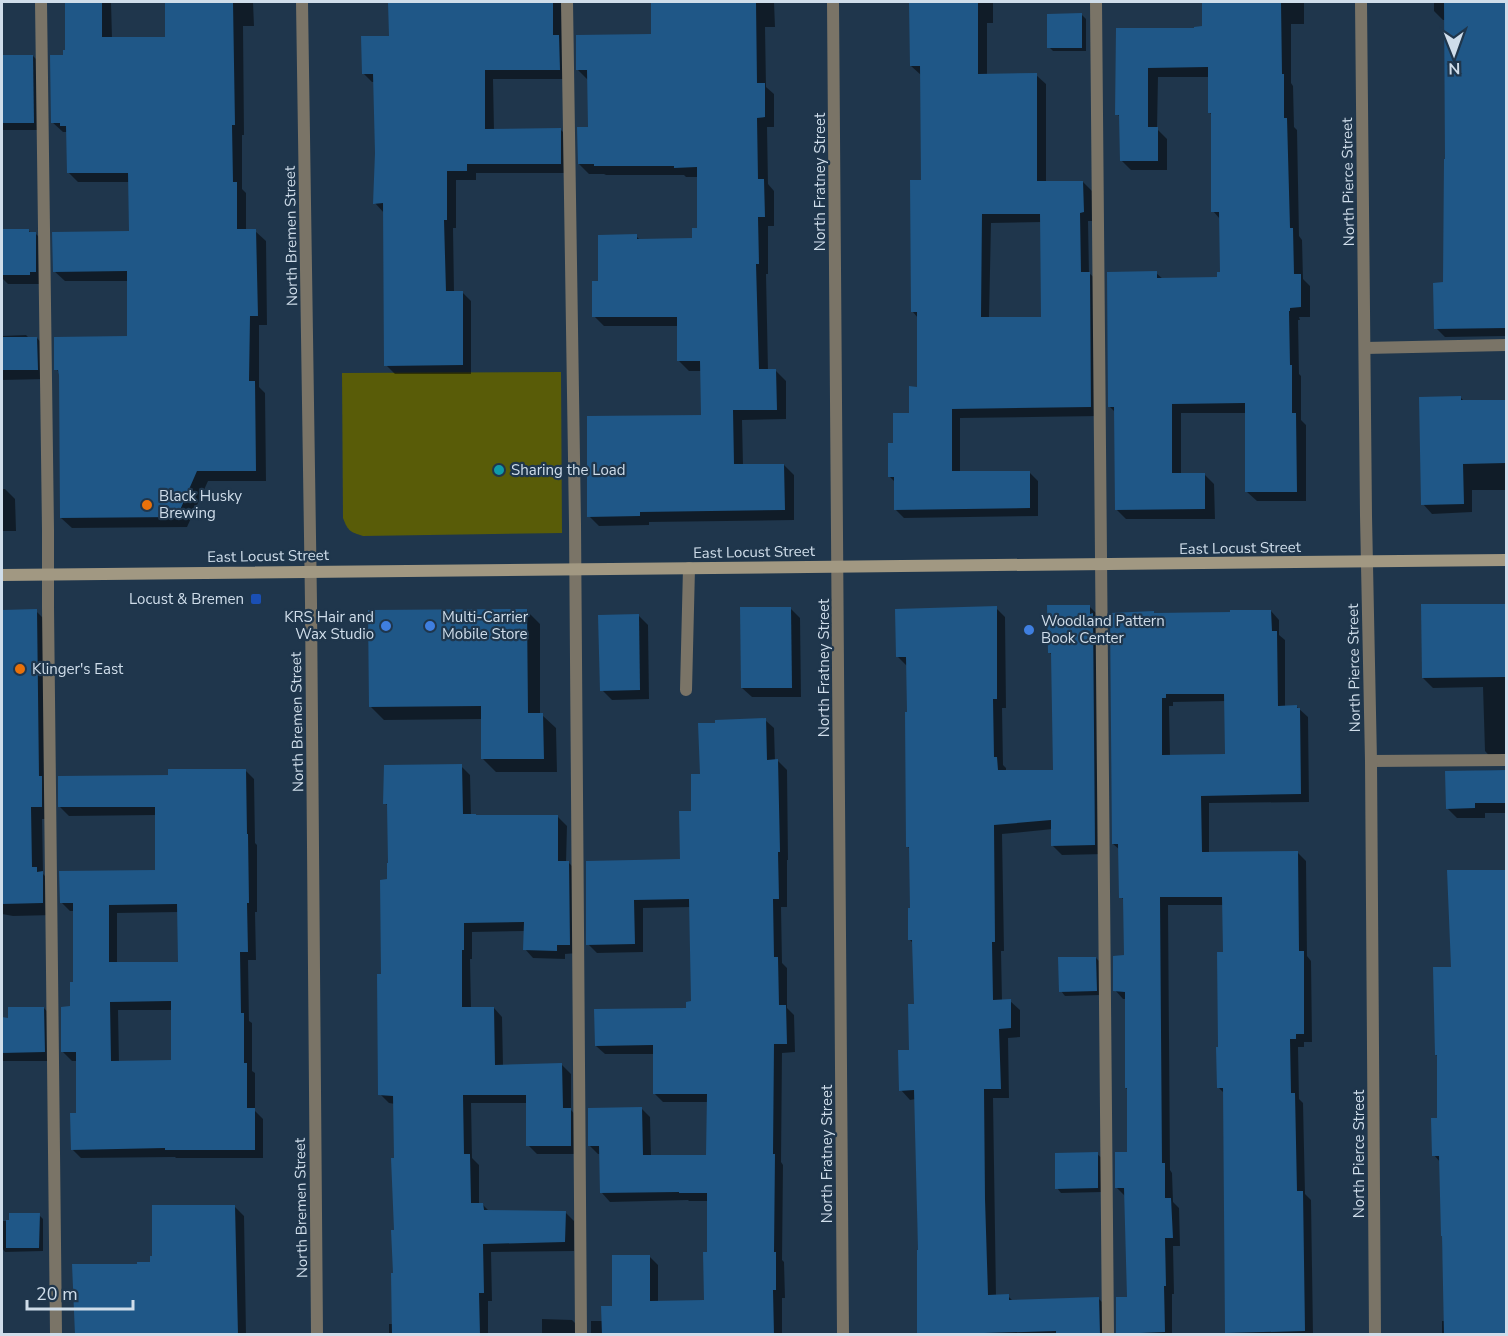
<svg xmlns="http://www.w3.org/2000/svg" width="1508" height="1336" font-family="'Nunito Sans',sans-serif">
	<rect width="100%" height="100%" fill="#1f364c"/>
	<path fill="#595c08" d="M561,372L562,533L363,536C350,532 348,531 343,518L342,373Z"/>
	<g fill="#0007" fill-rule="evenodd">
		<polygon points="66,2 111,2 112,38 166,38 166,2 253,2 254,26 243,26 244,135 242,135 242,189 246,193 246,231 255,231 266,241 267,325 259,325 259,387 265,393 266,481 208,481 187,527 72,528 61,518 60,373 56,369 129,338 128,281 65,281 54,271 130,233 130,182 78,182 68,172 68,132 63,132 52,122 66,51"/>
		<polygon points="390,2 561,2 568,79 493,79 494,130 560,129 569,138 570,173 476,173 476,180 456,180 456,228 453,228 454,292 462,292 471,301 471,374 395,374 386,365 384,213 375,203 376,153 375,82 372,82 363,73 390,37"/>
		<polygon points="653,2 774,2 775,27 765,27 766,87 774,94 774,127 767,127 768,184 774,191 774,226 768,226 768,274 766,274 768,371 776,371 786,381 786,419 742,420 743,465 784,465 794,475 794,520 649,522 649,525 599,526 589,516 703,416 702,371 689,371 679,361 678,326 604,326 594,316 599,283 636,236 640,240 694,239 699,230 698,177 686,177 684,175 606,175 604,174 589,174 579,164 590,129 589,81 578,70 653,35"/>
		<path d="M911,2H993V23H987V75H1036L1046,84V183L1083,182L1092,191V221H1088L1089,273L1099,282L1100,416L960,418V472H1029L1038,481V516L904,518L895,509V482L890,477L895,445L911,415L918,388V318L913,312L923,181L921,75L911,66ZM1042,222L1043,318L989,319L991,223Z"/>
		<polygon points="1203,2 1304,2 1304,24 1291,24 1291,83 1293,86 1294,127 1297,130 1299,236 1302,240 1303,279 1310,286 1310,317 1299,317 1300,320 1298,320 1299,374 1301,376 1301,420 1306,425 1306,501 1257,501 1247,492 1246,413 1181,413 1181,475 1204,474 1214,484 1215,519 1126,519 1116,509 1115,412 1109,406 1156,273 1163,279 1218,278 1221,273 1220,219 1213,211 1212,115 1210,113 1210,77 1158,77 1157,129 1167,139 1167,170 1131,170 1121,160 1121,118 1117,114 1117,29 1204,28"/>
		<polygon points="1434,2 1506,2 1506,336 1445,337 1436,328 1445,284 1445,20 1443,20 1434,11"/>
		<polygon points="1082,15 1086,19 1086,51 1053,51 1049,47"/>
		<polygon points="2,56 33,56 41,64 42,130 2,130"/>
		<polygon points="2,231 29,231 31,233 35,233 45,243 45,281 39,281 39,284 8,284 2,278"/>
		<polygon points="26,335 29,338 37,338 47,349 47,379 2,380 2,336"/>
		<polygon points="1461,398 1465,402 1506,401 1506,490 1472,490 1472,512 1432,514 1423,504"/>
		<polygon points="2,489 5,489 15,499 16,531 2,531"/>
		<polygon points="1504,605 1506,608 1506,762 1495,762 1485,751 1483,687 1433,688 1423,678"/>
		<polygon points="1089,606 1099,616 1104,854 1062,855 1053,846 1053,829 1002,834 1004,951 1001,951 1002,1001 1010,1001 1020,1010 1020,1037 1008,1038 1009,1098 993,1098 996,1296 1008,1296 1013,1301 1099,1299 1108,1308 1109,1334 918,1334 919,1299 916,1099 910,1100 901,1090 911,1051 916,1006 914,944 909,939 911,910 910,849 907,846 908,667 898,657 996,608 1005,617 1006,708 1002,708 1003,765 1006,768 1006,772 1054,771 1052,655 1050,653"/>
		<polygon points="791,609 800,618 801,697 752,697 742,688"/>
		<polygon points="526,610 540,624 540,715 542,715 556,728 557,772 496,772 483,759 482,719 384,720 371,707"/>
		<polygon points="2,611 36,611 48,623 53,819 42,819 43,874 54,885 54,915 13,916 2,914"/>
		<path d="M1271,611L1279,620V635L1285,640V707H1297L1308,717L1309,802L1209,803V854L1297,852L1306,861L1307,956L1311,961L1312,1042H1304V1047H1298L1299,1099L1303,1103L1305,1194L1311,1200L1313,1334H1227L1225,1094L1218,1087L1224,953V905H1168L1170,1170L1172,1173L1173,1202L1179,1208L1180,1246H1173L1174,1294H1172V1334H1119L1118,1333L1129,1298L1125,1196L1116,1187L1129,1153L1128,1090L1126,1088V999H1123L1115,990L1126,957L1125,901L1121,897L1120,850L1113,844L1155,615ZM1226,701L1227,755L1170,756L1169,706H1173V702Z"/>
		<polygon points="638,615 648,625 649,699 612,700 602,690"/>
		<polygon points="765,720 774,728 775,761 778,761 787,770 788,860 787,860 787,907 781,907 782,963 787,968 787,1008 794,1015 795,1052 782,1053 781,1162 783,1165 782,1260 784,1262 785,1298 782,1298 782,1334 591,1334 591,1321 603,1321 649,1256 658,1265 658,1302 705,1301 708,1254 709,1201 689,1201 688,1200 610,1202 602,1193 601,1154 598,1154 589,1145 641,1108 650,1117 651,1156 708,1156 708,1102 663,1102 654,1093 655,1054 605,1054 596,1046 687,1010 693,1003 691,907 643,908 643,952 597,953 588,944 587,862 681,861 701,775"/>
		<polygon points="461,766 470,775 471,815 558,817 567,826 566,863 569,863 578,872 578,953 565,954 565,959 533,958 525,949 525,931 472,932 472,959 470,959 471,1008 494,1008 502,1017 503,1066 562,1065 571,1074 571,1110 579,1119 580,1154 537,1154 528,1145 528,1103 471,1103 472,1158 479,1165 479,1205 483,1205 489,1211 565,1212 574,1221 574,1251 491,1252 492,1301 488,1301 488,1334 389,1334 389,1324 394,1324 396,1159 395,1104 389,1103 380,1094 383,976 388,880 389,807 385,803"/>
		<path d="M245,770L254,779L255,843L257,845V912H255L256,960H248L249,1021L252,1023V1071L255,1073V1111L263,1119V1158H176L175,1157L81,1158L72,1149L77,1114V1061H72L63,1052L72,1008L75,983V911H70L61,902L157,871L156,815L69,816L60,807L169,777ZM179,912V963L117,964V913ZM118,1010H172V1062H119Z"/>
		<polygon points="1506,770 1506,813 1485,813 1485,818 1457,818 1447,808 1446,772"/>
		<polygon points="1506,871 1506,1334 1442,1334 1442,1321 1445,1321 1440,1162 1434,1155 1439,1119 1439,1057 1436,1055 1453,968 1449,872"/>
		<polygon points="1096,958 1100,962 1100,995 1065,996 1061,991"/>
		<polygon points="44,1008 53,1018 53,1061 2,1061 2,1019 10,1019"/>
		<polygon points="1097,1154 1102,1158 1102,1192 1061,1193 1057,1188"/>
		<polygon points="235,1207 244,1216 246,1334 76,1334 139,1265 151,1263"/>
		<polygon points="39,1215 43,1219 43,1251 5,1252 2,1248 2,1221 10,1221"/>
		<polygon points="542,1319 572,1320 581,1329 581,1334 542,1334"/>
	</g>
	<g fill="#1f5787" fill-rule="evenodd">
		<polygon points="65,2 102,2 102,37 165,37 165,2 233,2 235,125 232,125 233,182 237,182 237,229 256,229 258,316 250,316 249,381 255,381 256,471 197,471 177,517 60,518 59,375 58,370 54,370 54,337 127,336 127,271 53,272 52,232 129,231 128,173 67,173 66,126 60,126 60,123 51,123 50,55 63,55 63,50 65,50"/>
		<polygon points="388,2 553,2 553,35 559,35 560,70 485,70 485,129 561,128 561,164 467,164 467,171 447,171 447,220 444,220 446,291 463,291 463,365 384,366 383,203 373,204 375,153 373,74 362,74 361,36 389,36"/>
		<polygon points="651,2 756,2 757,83 765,83 765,117 757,118 758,179 764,179 765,217 758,217 759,264 756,264 759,369 776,369 777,410 733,410 734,464 784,464 785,510 640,512 640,516 587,517 587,416 701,415 700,361 677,361 677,317 592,317 592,281 598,281 598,235 637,234 637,239 692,238 692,228 697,228 697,167 674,168 674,166 594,166 594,164 578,164 577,127 588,127 587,70 576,70 576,35 651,34"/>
		<path d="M909,2H978V74L1037,73V181H1083L1084,212L1080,213L1081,272H1090L1091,407L952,409V471H1030V508L894,510V477H888V443H893V413H909V386L917,387V312H911L910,180H921L920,66H910ZM982,214H1040L1041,317H981Z"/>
		<polygon points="1202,2 1281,2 1282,74 1284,74 1284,118 1287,118 1290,228 1293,228 1294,274 1301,274 1301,307 1290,308 1290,311 1289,311 1290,365 1292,365 1292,413 1296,413 1297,492 1245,492 1245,403 1172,404 1172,473 1205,473 1205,509 1115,510 1114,407 1108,407 1107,272 1157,271 1157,278 1217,277 1217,272 1220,272 1219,212 1211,212 1211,113 1208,113 1208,67 1148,68 1148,127 1158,127 1158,161 1120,161 1119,115 1115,115 1116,28 1194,28 1194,27 1202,26"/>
		<polygon points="1444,2 1506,2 1506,328 1434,329 1433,283 1443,282 1444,159 1445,159"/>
		<polygon points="1082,13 1082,48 1047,48 1047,14"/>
		<polygon points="2,55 33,55 34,123 2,123"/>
		<polygon points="2,229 29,229 29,232 36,232 36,272 30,272 30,275 2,275"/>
		<polygon points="2,337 37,337 38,370 2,370"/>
		<polygon points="1461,396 1461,400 1506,400 1506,463 1463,464 1464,504 1421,505 1419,397"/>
		<polygon points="1421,604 1505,604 1505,677 1422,678"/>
		<polygon points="1047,605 1090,605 1090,614 1093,613 1095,845 1051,846 1051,820 994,825 995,942 992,942 993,1000 1011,999 1011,1028 999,1029 1001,1089 984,1089 985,1199 988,1295 1009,1294 1009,1300 1099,1297 1100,1334 1056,1335 1056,1331 917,1335 917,1250 918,1250 914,1090 899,1091 898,1050 909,1050 908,1004 914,1004 912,940 908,940 908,908 910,908 909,847 906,847 905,712 907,712 906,657 896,657 895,609 997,606 997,699 993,699 994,757 997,757 998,770 1053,770 1051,653 1048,653"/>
		<polygon points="740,607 791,607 792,688 741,688"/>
		<polygon points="37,609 39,776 42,776 42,807 31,807 32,867 37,867 37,872 43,871 43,903 2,904 2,610"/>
		<polygon points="527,609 528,713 543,713 544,759 481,759 481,706 369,707 368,610"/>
		<path d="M1230,610H1271L1272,631H1277L1278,706L1297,705V708H1300L1301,794L1201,796L1202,852L1298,851L1299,951H1304V1034H1296V1039H1290L1291,1093H1295L1297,1191H1303L1305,1331L1225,1333L1223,1088H1217L1216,1047H1218L1217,952H1223L1222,897H1160L1162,1163H1165V1198H1171L1173,1238H1165L1166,1286H1164L1165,1332L1116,1334V1297H1127L1124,1188H1115V1152H1127V1088H1125V992L1113,991V956L1124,955L1123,898H1119L1118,844H1112L1110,613L1154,611V613L1230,612ZM1166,694H1224L1225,754L1162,755V698H1166Z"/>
		<polygon points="639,614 640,690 600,691 598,615"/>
		<polygon points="766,718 767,760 778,759 780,852 778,852 779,899 773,899 774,957 778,957 779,1005 786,1005 787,1044 774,1044 773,1154 775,1154 774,1252 776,1252 776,1290 773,1290 774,1335 602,1335 601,1306 612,1306 612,1255 650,1255 650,1301 704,1300 703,1252 707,1252 707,1193 679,1193 679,1192 600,1193 599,1146 588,1146 588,1108 642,1107 643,1155 706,1155 707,1094 653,1094 653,1045 595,1046 594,1009 686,1008 686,1002 691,1001 689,899 634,900 635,944 586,945 586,861 680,859 679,811 691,811 691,774 700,774 698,723 715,723 715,720"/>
		<polygon points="462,764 463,814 476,814 476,815 558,815 558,861 569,861 570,945 557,945 557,951 523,950 524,922 464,923 464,950 462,950 462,1007 494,1007 495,1065 562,1063 563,1108 571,1108 571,1146 526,1146 526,1095 463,1095 464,1154 470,1154 471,1203 483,1203 484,1210 566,1211 565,1242 483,1244 484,1293 479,1293 480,1335 392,1335 391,1273 393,1273 391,1230 394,1230 391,1158 394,1158 393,1096 378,1095 377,974 381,974 380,880 387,879 387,863 388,863 387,804 383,804 384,765"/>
		<path d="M168,769H246L247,834H248L249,903H247L248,952H240L241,1013H244V1063H247V1108H255V1150H165V1148L71,1150L70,1113H76V1052H61V1007L70,1006V982H73V903H60L59,871L155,870V807H58V776L168,775ZM177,904L178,962H109V905ZM171,1001V1060L111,1061L110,1002Z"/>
		<polygon points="1506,770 1506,803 1475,803 1475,808 1446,809 1445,771"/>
		<polygon points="1447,870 1506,870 1506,1335 1444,1335 1442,1236 1441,1236 1439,1156 1432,1156 1431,1118 1437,1118 1437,1055 1435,1055 1433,967 1451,967"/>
		<polygon points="1058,957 1096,957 1097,991 1059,992"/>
		<polygon points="8,1007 44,1007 45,1052 2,1053 2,1017 8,1018"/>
		<polygon points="1098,1152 1098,1188 1055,1189 1055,1153"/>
		<polygon points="152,1205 235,1205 238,1335 75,1335 72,1264 137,1264 137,1262 150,1262 150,1256 152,1256"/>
		<polygon points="9,1213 40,1213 39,1248 6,1248 6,1220 9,1220"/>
	</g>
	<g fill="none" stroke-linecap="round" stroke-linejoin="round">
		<g stroke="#7a7467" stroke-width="12">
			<polyline points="41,2 48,530 48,607 56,1334"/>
			<polyline points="567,2 575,524 581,1334"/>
			<polyline points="1096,2 1108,1334"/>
			<polyline points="1365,348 1506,345"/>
			<polyline points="686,690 689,568"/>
			<polyline points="1371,761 1506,760"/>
		</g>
		<g stroke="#7a7467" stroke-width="12">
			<polyline points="302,2 311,603 317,1334"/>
			<polyline points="833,2 843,1334"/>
			<polyline points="1361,2 1366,516 1371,761 1375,1334"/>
		</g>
		<polyline stroke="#a19882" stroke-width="12" points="2,575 1506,560"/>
	</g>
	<circle fill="#0f9aa8" stroke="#1f364c" stroke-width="2" cx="499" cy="470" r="6"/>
	<g fill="#e8710a" stroke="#1f364c" stroke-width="2">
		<circle cx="147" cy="505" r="6"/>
		<circle cx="20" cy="669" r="6"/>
	</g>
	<rect fill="#1a4fb4" stroke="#1f364c" stroke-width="2" x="250" y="593" width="12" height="12" rx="3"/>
	<g fill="#3f7fe0" stroke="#1f364c" stroke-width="2">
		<circle cx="386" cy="626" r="6"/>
		<circle cx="430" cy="626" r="6"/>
		<circle cx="1029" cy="630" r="6"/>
	</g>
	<g text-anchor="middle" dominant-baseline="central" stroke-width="4.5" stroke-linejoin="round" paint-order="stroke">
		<g font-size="15" fill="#cfddea" stroke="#1f364c">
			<text transform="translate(820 182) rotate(-90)">North Fratney Street</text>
			<text transform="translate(1348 182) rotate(-91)">North Pierce Street</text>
			<text transform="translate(291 236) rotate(-91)">North Bremen Street</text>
			<text transform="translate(1240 548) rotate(-1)">East Locust Street</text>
			<text transform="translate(754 552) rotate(-1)">East Locust Street</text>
			<text transform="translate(268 556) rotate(-1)">East Locust Street</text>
			<text transform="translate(824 668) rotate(-90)">North Fratney Street</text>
			<text transform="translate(1354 668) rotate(-91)">North Pierce Street</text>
			<text transform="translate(297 722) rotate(-91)">North Bremen Street</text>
			<text transform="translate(827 1154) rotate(-90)">North Fratney Street</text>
			<text transform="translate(1359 1154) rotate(-90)">North Pierce Street</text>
			<text transform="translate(301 1208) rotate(-91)">North Bremen Street</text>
		</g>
		<g font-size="15" fill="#cfddea" stroke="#1f364c" text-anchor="start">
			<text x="511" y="470">Sharing the Load</text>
			<text x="159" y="496">Black Husky<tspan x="159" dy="17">Brewing</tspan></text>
			<text x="244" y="599" text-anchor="end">Locust &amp; Bremen</text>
			<text x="374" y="617" text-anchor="end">KRS Hair and<tspan x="374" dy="17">Wax Studio</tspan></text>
			<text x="442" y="617">Multi-Carrier<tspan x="442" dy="17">Mobile Store</tspan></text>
			<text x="1041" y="621">Woodland Pattern<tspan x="1041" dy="17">Book Center</tspan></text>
			<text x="32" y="669">Klinger's East</text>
		</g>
	</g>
	<rect width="1508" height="1336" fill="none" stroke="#cfddea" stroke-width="6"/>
	<g transform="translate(1454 54) rotate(179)" stroke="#1f364c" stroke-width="4.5" paint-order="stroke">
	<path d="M0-4.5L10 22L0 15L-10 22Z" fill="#cfddea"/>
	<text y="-9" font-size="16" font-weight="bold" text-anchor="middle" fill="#cfddea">N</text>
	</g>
	<path d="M27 1300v9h106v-9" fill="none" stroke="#cfddea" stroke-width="3"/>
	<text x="36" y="1300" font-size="18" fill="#cfddea" stroke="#1f364c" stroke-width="4.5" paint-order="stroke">20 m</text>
</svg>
